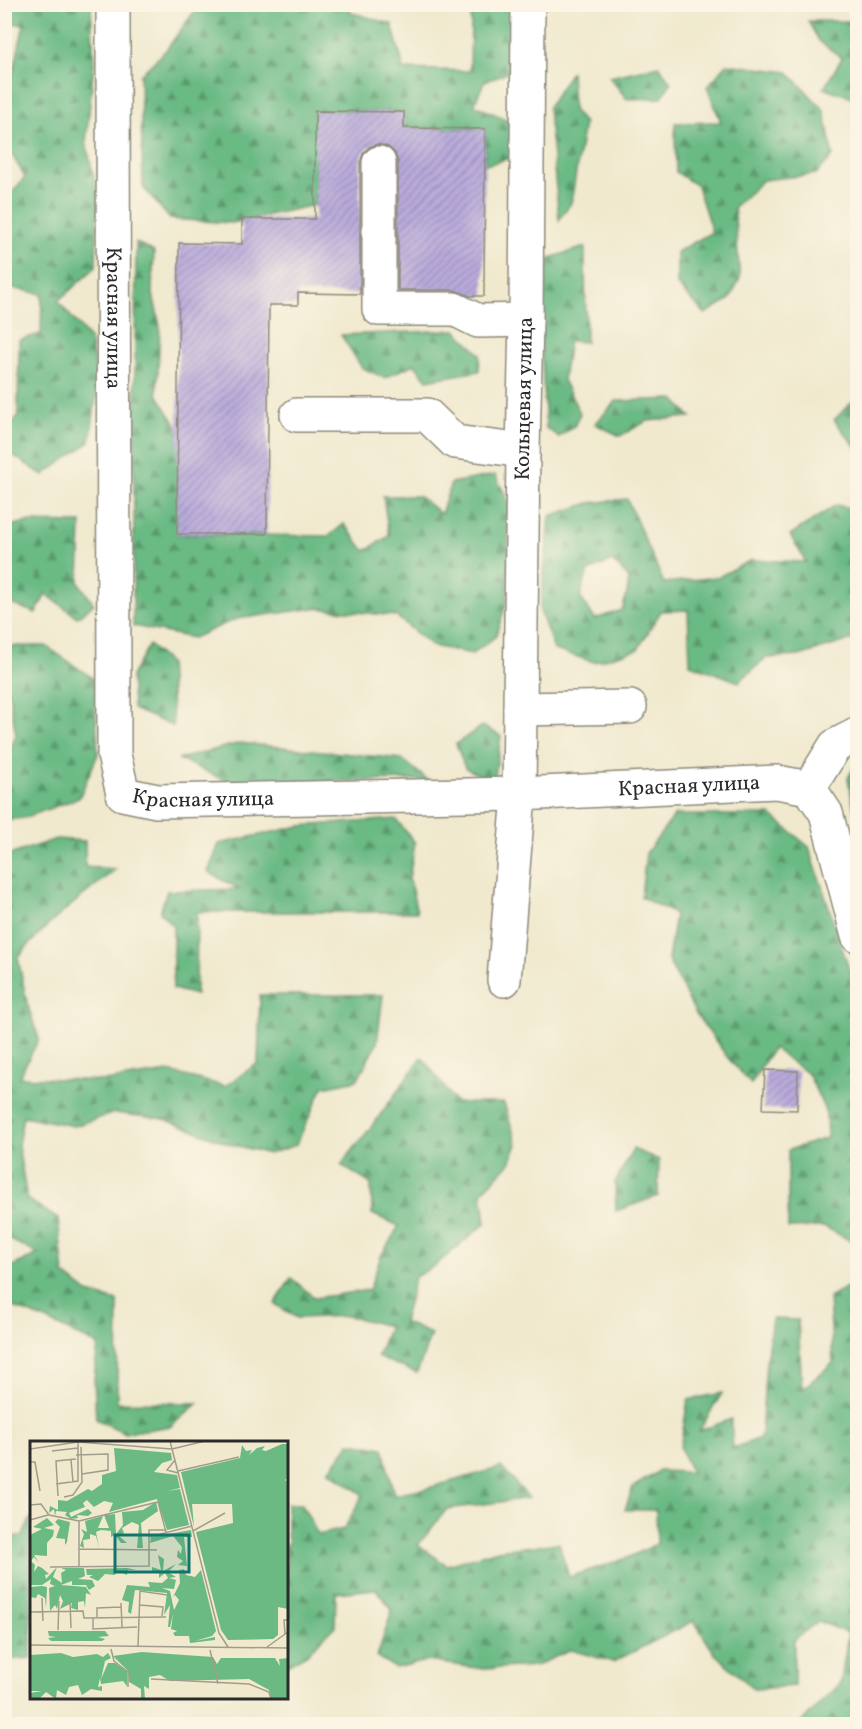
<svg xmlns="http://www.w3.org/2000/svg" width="862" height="1729" font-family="Vollkorn,serif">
	<defs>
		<pattern id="forest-firs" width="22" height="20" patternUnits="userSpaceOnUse" patternTransform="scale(1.5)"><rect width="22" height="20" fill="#6bba84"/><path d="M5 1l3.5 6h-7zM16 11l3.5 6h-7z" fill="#58976c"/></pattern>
		<pattern id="building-hatch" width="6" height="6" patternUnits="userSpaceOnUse" patternTransform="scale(1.5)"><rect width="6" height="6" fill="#b9abdc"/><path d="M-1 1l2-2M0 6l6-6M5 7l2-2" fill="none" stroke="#978bb3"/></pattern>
	</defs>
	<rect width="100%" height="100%" fill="#fcf5e5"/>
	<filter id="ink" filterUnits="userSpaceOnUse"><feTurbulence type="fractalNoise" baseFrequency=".0167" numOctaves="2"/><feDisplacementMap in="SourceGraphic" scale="12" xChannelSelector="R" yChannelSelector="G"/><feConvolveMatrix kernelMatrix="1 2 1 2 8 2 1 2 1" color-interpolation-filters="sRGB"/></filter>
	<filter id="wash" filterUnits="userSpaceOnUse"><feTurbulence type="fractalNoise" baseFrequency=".008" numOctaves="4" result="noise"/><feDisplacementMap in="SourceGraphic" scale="24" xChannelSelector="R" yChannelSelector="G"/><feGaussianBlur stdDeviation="1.35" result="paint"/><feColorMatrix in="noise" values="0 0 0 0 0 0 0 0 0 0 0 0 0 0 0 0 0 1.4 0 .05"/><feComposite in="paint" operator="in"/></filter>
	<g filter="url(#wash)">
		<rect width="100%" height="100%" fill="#f0e9ce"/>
		<g fill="url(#forest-firs)" stroke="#4b7258" stroke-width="1.5" fill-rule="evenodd">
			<polygon points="220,4 352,5 349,12 392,24 404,69 470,71 471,17 474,5 512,5 517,68 484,82 474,105 513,122 511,158 485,165 485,129 404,128 404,112 316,111 315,205 232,223 170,219 143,187 140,75 166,50 194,12"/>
			<polygon points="5,5 91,5 94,64 86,142 98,196 96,267 58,301 90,339 98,383 90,442 43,475 5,450 5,433 18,416 19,340 41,334 42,294 5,287 5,201 25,177 5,143 5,101 13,74 24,24 5,23"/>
			<polygon points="808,21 857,21 857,99 824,88 842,58 819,41"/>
			<polygon points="727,64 788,72 824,110 833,156 816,174 763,180 734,207 740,278 730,299 705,314 677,285 677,252 712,232 697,186 676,172 675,123 721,122 707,87"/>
			<polygon points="659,66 671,83 661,98 627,99 609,77"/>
			<polygon points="571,72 573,110 584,123 571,203 559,220 548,107"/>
			<polygon points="136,242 154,252 152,289 160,327 157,394 178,428 178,534 329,536 344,524 365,551 389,536 383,496 419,496 441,514 451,483 495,475 509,502 507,601 496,636 472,654 432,646 396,616 317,608 236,619 193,638 133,626"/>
			<polygon points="585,247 586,342 569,341 563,380 580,413 575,425 559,437 546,428 540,330 549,258"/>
			<polygon points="456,330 480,354 479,371 427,380 414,364 385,378 362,368 341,335"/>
			<polygon points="857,397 857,448 834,420"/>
			<polygon points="674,399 691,417 647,421 620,436 595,424 616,401"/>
			<path d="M627,499L664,583L718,577L751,560L806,562L790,535L836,505L857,509V638L799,656L766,658L739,682L690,664L688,610L661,611L638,649L594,662L554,650L540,611L550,516L589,503ZM612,561L629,578L627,594L622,610L595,619L580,597L588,571Z"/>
			<polygon points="27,522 81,523 79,583 94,604 77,617 46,594 36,613 5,602 5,527"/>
			<polygon points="149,645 169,663 173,726 133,709 131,676"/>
			<polygon points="5,646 46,646 94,679 98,754 79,798 24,818 5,820 4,765 16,735 5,673"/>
			<polygon points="482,726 501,736 494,783 465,768 456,744"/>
			<polygon points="240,743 402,759 428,780 228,782 179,759"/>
			<polygon points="857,761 857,825 848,778"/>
			<polygon points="675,815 771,815 809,847 851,975 857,1002 857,1257 855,1243 825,1227 788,1228 788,1150 827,1138 826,1113 809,1075 773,1048 751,1084 728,1058 696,1014 668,960 675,914 641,897 646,853"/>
			<polygon points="396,819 415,843 409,878 417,912 197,912 196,995 173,989 173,926 160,912 167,891 239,889 208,872 219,844 300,826"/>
			<path d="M56,839L85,841V867L116,869C82,897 45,923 18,958L27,1003L39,1039L19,1077L105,1081L169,1072L225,1086L258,1063L260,995H383L377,1043L357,1080L323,1087L296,1145L269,1154L230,1144L164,1119L115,1113L74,1126L23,1116L18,1145L27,1199L58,1219L64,1274L88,1293L118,1301L117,1402L198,1403L171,1426L125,1433L96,1419L94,1379L98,1345L44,1319L5,1304V1270L38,1254L5,1237V862L9,855Z"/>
			<polygon points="422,1057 456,1103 504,1103 517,1144 510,1163 482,1192 486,1223 436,1265 415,1277 403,1322 431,1334 417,1373 377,1357 389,1326 348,1316 297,1318 275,1304 291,1278 315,1298 369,1290 381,1256 399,1226 372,1214 371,1184 341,1165 375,1122"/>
			<polygon points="633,1149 659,1160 658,1196 616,1211 615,1183"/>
			<polygon points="857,1281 857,1724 800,1724 841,1682 848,1633 818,1621 794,1640 794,1686 754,1689 715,1654 694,1621 613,1662 571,1650 535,1666 484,1669 427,1661 395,1668 377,1657 392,1610 376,1589 336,1593 335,1626 308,1653 287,1665 286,1545 289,1543 287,1535 287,1504 302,1504 318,1535 344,1529 363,1495 329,1471 350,1443 383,1448 394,1495 425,1489 501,1467 529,1498 447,1509 418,1545 447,1565 498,1550 559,1543 569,1577 627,1558 657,1544 656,1510 625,1510 633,1487 659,1471 691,1472 680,1448 688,1400 722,1393 699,1431 731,1419 733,1448 761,1438 766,1361 772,1319 798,1320 802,1389 833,1363 829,1298"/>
			<polygon points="31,1517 31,1658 5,1660 5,1537 23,1536"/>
		</g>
		<g id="blocks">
			<g fill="url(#building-hatch)">
				<polygon points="315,111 404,112 404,128 485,129 484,296 470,296 454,290 398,290 398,162 395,153 388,147 378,144 369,147 363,154 360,163 360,294 298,293 298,305 269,305 267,534 177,534 179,243 242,244 242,219 315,219"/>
				<polygon points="765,1070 798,1071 797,1110 763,1109"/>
			</g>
		</g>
	</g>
	<g filter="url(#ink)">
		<use href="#blocks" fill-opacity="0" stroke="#8e8a7c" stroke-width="1.5"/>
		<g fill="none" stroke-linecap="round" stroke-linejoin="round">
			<g stroke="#8e8a7c" stroke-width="36">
				<g id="minor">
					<path id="s1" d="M113,4L114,755L123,794L157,801L519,794L777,782L809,788L826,813L858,936"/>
					<polyline points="379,163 379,309 454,309 478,321 526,320"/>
					<polyline points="297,415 427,415 455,442 523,451"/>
					<polyline points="520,709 630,707"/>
					<polyline points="809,788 835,746 858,734"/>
					<path id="s2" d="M504,980L519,794L523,451L526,320L528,4"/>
				</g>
			</g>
			<use href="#minor" stroke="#fff" stroke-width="33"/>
		</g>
	</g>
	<g text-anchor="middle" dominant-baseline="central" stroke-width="6" stroke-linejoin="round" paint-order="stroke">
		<g font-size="21" fill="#2b2b2b" stroke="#fcf5e5">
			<text stroke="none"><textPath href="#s1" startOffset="314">Красная улица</textPath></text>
			<text stroke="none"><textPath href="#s2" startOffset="582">Кольцевая улица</textPath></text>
			<text stroke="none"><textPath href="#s1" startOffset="1358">Красная улица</textPath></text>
			<text stroke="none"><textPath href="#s1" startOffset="872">Красная улица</textPath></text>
		</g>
	</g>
	<g transform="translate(30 1441)">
		<rect width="258" height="258" fill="#f0e9ce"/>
		<path d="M252,3H258V38L254,39L258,40V168L248,166V194L243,198L198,199L191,189L166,91L203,82L202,63H162L164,86L151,31L210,17L212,4L216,10L222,9L219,14L227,7L235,5L232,9L236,10ZM84,7L141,12L142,19L132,22L124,31L147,34L150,47L138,50L150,48L159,84L137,89L127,58L79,71L83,62L74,60L64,66L57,59L53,62L55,66L39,72L41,76L58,68L62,72L58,75L47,74L48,77L41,78L35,74L37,71L26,70L25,75L24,68L19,72L20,65L28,69V59L37,60L58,48L62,50L72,43V34L86,30ZM126,61L128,70L111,82L113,107H107L109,84L102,81L92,87L94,92L89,95L97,102H91L85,94L81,96V90L71,89L66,91L69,107L66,95L60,93V98L53,99L54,107L50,105L54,93L51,88L57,91L55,80L73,75L68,87H79L74,74L85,73L86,93L93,84L92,71L113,69ZM17,77L24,84L14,87L24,89L23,95L17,102V115L4,114L9,122L4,116L1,120L5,124L4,131L8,125L12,127L19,133L15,134L16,138L27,126L23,136L32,142L31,132L36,129L31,127H54L55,135L48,138L62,139L65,145L59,149L56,144H42V140L31,144L56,146L61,154L56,152L55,167L54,160L48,161V169L41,167L42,162L30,168L33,160L30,154L27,168L25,164L20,170L19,147L25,145L20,143L21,138L12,144H0V94L12,88L3,86ZM28,78L40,81L37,101L35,104V98L26,97L30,86L25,81ZM161,89L162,96H154L157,125L148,124L153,120L147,116L148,109L151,113L152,106L143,95L120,102L121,96ZM128,114L134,118L133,130L146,123L138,131L146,136L139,137L146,139L144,148L132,147L140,150L144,169L149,159L145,154L143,156L150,142L149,129L154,128L156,134L165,136L171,129L186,190L182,195L165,200L185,196V199L160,202L159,195H145L143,192L147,190L141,188L143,173L140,186H138L140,164L134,174L137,152L105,149L101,173L98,171L99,161L92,159L97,144L120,146L118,141L132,142L138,137L135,132L129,137V131L122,130V126L131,129ZM97,127L106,129H98L97,134L87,130L85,134L75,133L68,140L59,136L63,134H57L56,128ZM12,145L17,146L16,167L15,157L8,153L6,157L0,156V146ZM18,190H75L79,195L68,196L75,198L72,200H21L18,197L26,196L19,195ZM112,211L183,216L187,223L191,217H245L250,225L249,218L258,217V258H241L239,249L219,238L140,240L130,234L119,236V248L114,245L115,258H111V248L99,241L98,230L83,215ZM31,212L43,216L67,213L73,216L78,212L81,217L75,220L71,238L78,222H85L97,230V245L93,240L71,243L70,237L68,246L72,245V250L61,248L52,254L48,244L39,246L36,254L27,249L26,258L16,251L10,257L0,258V252L12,250H0V214Z" fill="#6bba84"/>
		<path fill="none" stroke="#a19d8d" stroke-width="1.5" d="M140,0L189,192L198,206M0,8L48,1L142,8L175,0M22,10L48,7M46,14L78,13V29L52,33M41,19L43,41M145,19L137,29L148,32M0,21H5L10,50M148,30L209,16M26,43L48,40V1M28,55L26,20L46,18M34,56L43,54L52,41L51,6M0,64L11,63L19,74L49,80L128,61L136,91M0,79L18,74M49,80V126M163,90L195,72M119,96V89H135M49,108L127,109M20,126L119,125V96L162,85M12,157L13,180M40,161L41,187M91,162L92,186M110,164L133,166L132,175M0,171L53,170L54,177L136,176M67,176V167L91,166M63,177V188L107,186M28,189L29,160M255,193L254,179H258M0,204L258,207M108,205L110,150L137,154M237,206L258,191M81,208L84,220L98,231V246M180,209L188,243M121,238L219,243L239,251L241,258"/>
		<path fill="#0f766e" fill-opacity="0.15" stroke="#0f766e" stroke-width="3" d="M85,94H159V131H85Z"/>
		<rect width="258" height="258" fill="none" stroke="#2b2b2b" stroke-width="3"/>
	</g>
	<rect width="862" height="1729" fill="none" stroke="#fcf5e5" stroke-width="24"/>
</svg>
